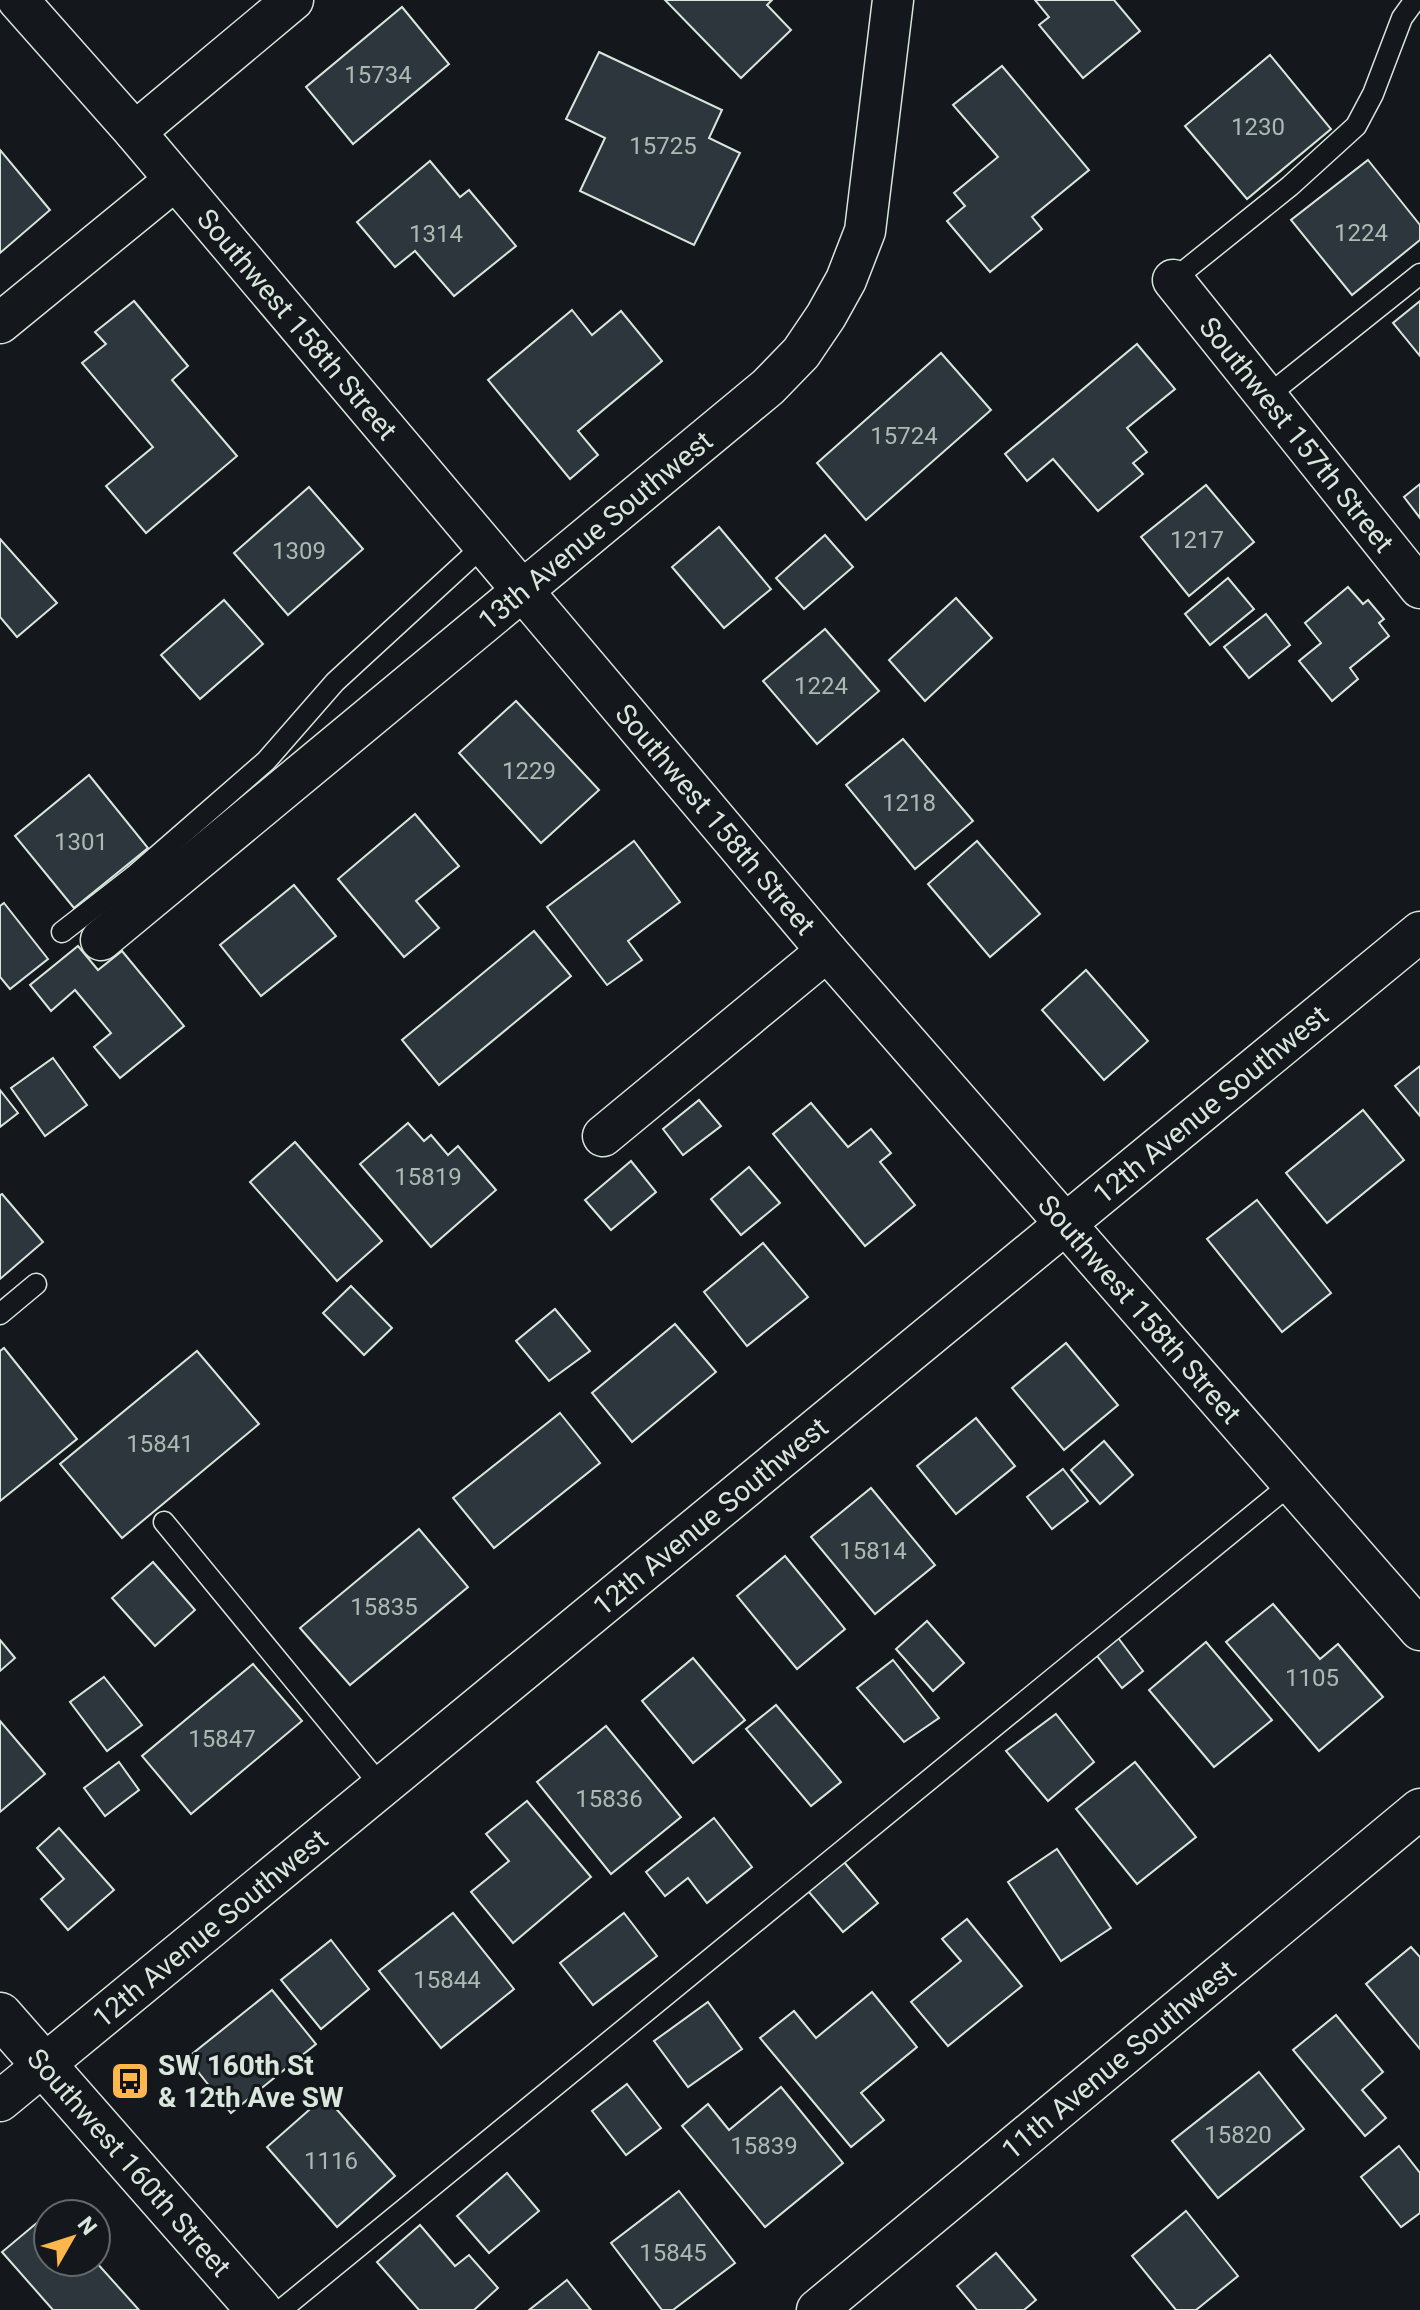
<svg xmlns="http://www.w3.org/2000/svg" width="1420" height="2310" font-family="Roboto,sans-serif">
	<rect width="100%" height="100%" fill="#14181c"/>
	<g fill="#2c363c" stroke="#d8e6dc" stroke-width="2">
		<polygon points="665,0 772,0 767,5 791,30 741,78"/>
		<polygon points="1035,0 1114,0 1140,31 1083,78 1039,25 1049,17"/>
		<polygon points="402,7 449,64 353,144 306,87"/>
		<polygon points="599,52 722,110 709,138 740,153 694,245 580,191 605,138 566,119"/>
		<polygon points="1270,55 1331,129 1247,199 1185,126"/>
		<polygon points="1002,66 1089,170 1032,217 1042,229 990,272 947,221 965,206 954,193 998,157 953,105"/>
		<polygon points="0,150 50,210 0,253"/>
		<polygon points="1368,160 1420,225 1420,240 1352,295 1291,220"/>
		<polygon points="430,161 460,197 469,190 516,246 454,296 415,251 395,267 357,222"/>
		<polygon points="134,301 188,366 172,380 237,456 146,533 106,486 153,447 82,363 106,344 95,332"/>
		<polygon points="1420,301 1420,356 1393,323"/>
		<polygon points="572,310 592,335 621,311 662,361 578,431 598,455 570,479 488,380"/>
		<polygon points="1137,344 1175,389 1127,428 1147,452 1133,463 1143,474 1098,511 1053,459 1027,481 1005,454"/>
		<polygon points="941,353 991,410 866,520 817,463"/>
		<polygon points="1420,484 1420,518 1404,497"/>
		<polygon points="1206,485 1254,542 1189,596 1141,537"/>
		<polygon points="309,487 363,549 288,615 234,553"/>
		<polygon points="719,527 771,589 724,628 672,567"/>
		<polygon points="825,535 853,567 804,609 776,578"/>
		<polygon points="0,539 57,603 17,637 0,617"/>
		<polygon points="1228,578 1254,609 1210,645 1185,614"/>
		<polygon points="1348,587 1363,604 1368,600 1384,619 1379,623 1389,636 1350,668 1358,679 1332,701 1299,661 1321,643 1305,623"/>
		<polygon points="956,598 992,638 925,701 889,660"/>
		<polygon points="224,600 263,644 200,699 161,655"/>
		<polygon points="1266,614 1290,645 1249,678 1224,647"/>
		<polygon points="825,629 879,691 817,744 763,681"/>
		<polygon points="516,701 599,790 541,843 459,753"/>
		<polygon points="903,739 973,821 915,869 846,785"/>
		<polygon points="89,775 148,848 74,908 15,836"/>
		<polygon points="415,814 459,866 416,901 439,928 404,957 338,879"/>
		<polygon points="634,841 680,902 628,941 642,960 607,985 547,907"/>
		<polygon points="977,841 1040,914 990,957 928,884"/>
		<polygon points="294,885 336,936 261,996 220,945"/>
		<polygon points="4,903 48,959 10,989 0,977 0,906"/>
		<polygon points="534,931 571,976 439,1085 402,1040"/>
		<polygon points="78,946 98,970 122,951 184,1026 120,1078 94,1047 111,1033 75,990 51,1011 30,985"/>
		<polygon points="1086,970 1148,1041 1104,1080 1042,1010"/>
		<polygon points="53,1058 87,1105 45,1136 11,1088"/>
		<polygon points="1420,1066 1420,1116 1395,1086"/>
		<polygon points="0,1090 18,1113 0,1127"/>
		<polygon points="699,1100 721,1126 683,1155 663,1129"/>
		<polygon points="811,1103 848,1147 871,1129 891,1153 880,1162 915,1205 865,1246 773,1134"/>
		<polygon points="1363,1110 1404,1160 1327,1223 1286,1173"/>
		<polygon points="408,1123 424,1141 431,1135 448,1155 458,1146 496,1190 431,1247 360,1164"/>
		<polygon points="295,1142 382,1241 337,1281 250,1182"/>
		<polygon points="631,1161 656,1192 611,1230 585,1200"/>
		<polygon points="749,1167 780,1203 741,1235 711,1199"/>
		<polygon points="2,1194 43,1242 0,1279 0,1195"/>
		<polygon points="1257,1200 1331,1293 1282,1332 1207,1239"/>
		<polygon points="763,1243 808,1297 747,1346 704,1292"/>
		<polygon points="351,1286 392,1328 364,1355 323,1313"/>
		<polygon points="555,1309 590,1351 549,1381 516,1341"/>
		<polygon points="675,1324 716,1372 632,1442 592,1393"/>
		<polygon points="1066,1343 1118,1405 1064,1450 1012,1388"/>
		<polygon points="4,1348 77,1439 0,1501 0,1351"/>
		<polygon points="197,1351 259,1424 122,1538 60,1464"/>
		<polygon points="560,1413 600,1463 494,1548 453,1498"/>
		<polygon points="976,1418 1015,1466 956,1514 917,1466"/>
		<polygon points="1104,1441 1133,1475 1100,1504 1071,1470"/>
		<polygon points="1063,1469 1088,1501 1052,1529 1027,1497"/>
		<polygon points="871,1488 935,1565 875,1614 811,1537"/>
		<polygon points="419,1529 468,1587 350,1685 300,1628"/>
		<polygon points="785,1556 845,1629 797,1669 737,1596"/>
		<polygon points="153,1562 195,1610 155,1646 112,1598"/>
		<polygon points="1273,1604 1320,1659 1338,1644 1383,1697 1319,1751 1226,1642"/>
		<polygon points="927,1621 964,1663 933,1691 896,1649"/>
		<polygon points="1116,1635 1143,1671 1122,1688 1094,1652"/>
		<polygon points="0,1640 15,1658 0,1671"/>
		<polygon points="1206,1642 1272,1720 1214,1767 1149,1690"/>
		<polygon points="693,1658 745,1720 693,1763 642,1701"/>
		<polygon points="893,1660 939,1718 904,1742 857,1688"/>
		<polygon points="253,1664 302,1721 191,1814 142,1756"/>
		<polygon points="104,1677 142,1725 107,1751 70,1702"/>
		<polygon points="776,1705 841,1782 811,1806 746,1729"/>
		<polygon points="1056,1714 1094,1762 1048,1801 1006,1751"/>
		<polygon points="0,1721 45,1774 0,1812"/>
		<polygon points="606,1726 681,1817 611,1874 537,1782"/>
		<polygon points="119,1762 139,1790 105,1816 84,1788"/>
		<polygon points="1135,1762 1196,1837 1137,1884 1076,1809"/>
		<polygon points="527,1801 591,1877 513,1943 471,1892 509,1861 486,1834"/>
		<polygon points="714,1818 752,1867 707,1903 688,1878 665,1896 646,1872"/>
		<polygon points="59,1828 114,1890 68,1930 41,1899 64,1879 37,1848"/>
		<polygon points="1057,1849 1111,1928 1061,1961 1008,1882"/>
		<polygon points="844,1862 878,1903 843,1932 808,1891"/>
		<polygon points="453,1913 514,1989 441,2048 379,1971"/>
		<polygon points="624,1913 657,1956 593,2005 560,1963"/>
		<polygon points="967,1919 1022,1986 948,2046 911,2002 961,1961 942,1939"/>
		<polygon points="331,1940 369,1989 321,2029 281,1980"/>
		<polygon points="1411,1947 1420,1957 1420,2049 1366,1984"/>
		<polygon points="272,1990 316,2044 231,2113 187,2058"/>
		<polygon points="872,1992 917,2047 861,2093 884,2120 851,2147 760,2038 794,2011 816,2038"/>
		<polygon points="708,2002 742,2049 688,2087 654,2041"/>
		<polygon points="1336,2015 1383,2072 1362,2090 1386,2118 1365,2136 1293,2050"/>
		<polygon points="1259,2072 1304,2129 1218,2198 1172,2141"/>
		<polygon points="627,2084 661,2128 626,2155 592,2111"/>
		<polygon points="781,2087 843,2163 765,2227 682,2126 708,2104 729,2130"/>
		<polygon points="325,2096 395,2176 337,2227 267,2147"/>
		<polygon points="1399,2146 1420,2173 1420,2213 1401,2227 1361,2177"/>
		<polygon points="507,2173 539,2211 489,2253 457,2216"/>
		<polygon points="679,2191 735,2263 673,2310 662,2310 611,2243"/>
		<polygon points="51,2211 54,2214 48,2214 48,2262 96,2262 139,2310 53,2310 2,2252"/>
		<polygon points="1186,2211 1238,2276 1196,2310 1176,2310 1132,2256"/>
		<polygon points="420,2225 455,2266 469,2255 498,2288 474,2310 419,2310 377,2262"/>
		<polygon points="996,2253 1036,2300 1024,2310 977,2310 957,2286"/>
		<polygon points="567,2280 591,2310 529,2310"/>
	</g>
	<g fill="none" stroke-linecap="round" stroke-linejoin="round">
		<g stroke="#d8e6dc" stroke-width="23">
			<g id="service">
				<polyline points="1173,280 1290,186 1356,126 1373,94 1402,18 1415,0"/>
				<polyline points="1266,397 1420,274"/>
				<polyline points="62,932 134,876 266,761 335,682 483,546"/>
				<polyline points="0,1314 36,1284"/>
				<polyline points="164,1522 382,1787"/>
				<polyline points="281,2310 1292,1483"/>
			</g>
		</g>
		<g stroke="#d8e6dc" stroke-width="43">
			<g id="minor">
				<path id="s1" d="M18,0L135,132L827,951L1420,1630"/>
				<polyline points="135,132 293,0"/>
				<path id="s2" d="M1173,280L1420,588"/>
				<polyline points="0,323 175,180"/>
				<path id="s3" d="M101,940L768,387L801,353L826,316L846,280L865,231L893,0"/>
				<polyline points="603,1136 827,951"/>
				<path id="s4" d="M0,2101L1420,932"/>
				<path id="s5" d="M817,2310L1420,1809"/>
			</g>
		</g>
		<g stroke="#d8e6dc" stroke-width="47">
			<g id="tertiary">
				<path id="s6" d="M0,2015L259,2310"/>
			</g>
		</g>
		<use href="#service" stroke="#14181c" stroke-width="20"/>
		<use href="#minor" stroke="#14181c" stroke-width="40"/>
		<use href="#tertiary" stroke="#14181c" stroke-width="44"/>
	</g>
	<defs>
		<g id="bus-square" transform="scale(2)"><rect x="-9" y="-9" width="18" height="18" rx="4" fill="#ffb74d" stroke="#14181c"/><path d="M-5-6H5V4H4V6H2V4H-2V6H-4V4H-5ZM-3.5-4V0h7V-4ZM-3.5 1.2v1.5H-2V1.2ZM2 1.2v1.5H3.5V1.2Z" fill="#111"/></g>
	</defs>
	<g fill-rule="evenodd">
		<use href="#bus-square" x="130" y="2081"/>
	</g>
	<g text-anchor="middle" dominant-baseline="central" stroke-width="6" stroke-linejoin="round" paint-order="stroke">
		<g font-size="24" fill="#adbab4">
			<text x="378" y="75">15734</text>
			<text x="1258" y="127">1230</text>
			<text x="663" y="146">15725</text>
			<text x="1361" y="233">1224</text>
			<text x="436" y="234">1314</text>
			<text x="904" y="436">15724</text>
			<text x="1197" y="540">1217</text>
			<text x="299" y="551">1309</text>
			<text x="821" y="686">1224</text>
			<text x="529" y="771">1229</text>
			<text x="909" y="803">1218</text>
			<text x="81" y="842">1301</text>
			<text x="428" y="1177">15819</text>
			<text x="160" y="1444">15841</text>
			<text x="873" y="1551">15814</text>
			<text x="384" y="1607">15835</text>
			<text x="1312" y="1678">1105</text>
			<text x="222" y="1739">15847</text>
			<text x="609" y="1799">15836</text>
			<text x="447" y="1980">15844</text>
			<text x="1238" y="2135">15820</text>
			<text x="764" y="2146">15839</text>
			<text x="331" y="2161">1116</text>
			<text x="673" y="2253">15845</text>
		</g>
		<g font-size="28" fill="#d8e6dc" stroke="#14181c">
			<text stroke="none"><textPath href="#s1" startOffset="428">Southwest 158th Street</textPath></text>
			<text stroke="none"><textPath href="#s2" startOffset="198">Southwest 157th Street</textPath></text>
			<text stroke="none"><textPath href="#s3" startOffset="642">13th Avenue Southwest</textPath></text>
			<text stroke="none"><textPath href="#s1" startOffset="1076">Southwest 158th Street</textPath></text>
			<text stroke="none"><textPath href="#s4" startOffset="1568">12th Avenue Southwest</textPath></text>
			<text stroke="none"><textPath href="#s1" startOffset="1724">Southwest 158th Street</textPath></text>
			<text stroke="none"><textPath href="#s4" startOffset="920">12th Avenue Southwest</textPath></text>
			<text stroke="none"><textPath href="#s4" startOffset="272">12th Avenue Southwest</textPath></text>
			<text stroke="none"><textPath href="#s5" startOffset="392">11th Avenue Southwest</textPath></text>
			<text stroke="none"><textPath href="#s6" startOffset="196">Southwest 160th Street</textPath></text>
		</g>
		<g font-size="28" font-weight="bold" fill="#d8e6dc" stroke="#14181c" text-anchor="start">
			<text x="158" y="2065">SW 160th St<tspan x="158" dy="32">&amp; 12th Ave SW</tspan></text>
		</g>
	</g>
	<g transform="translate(72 2238) rotate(51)"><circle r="38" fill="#14181c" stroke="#626a69" stroke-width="2"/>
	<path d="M0-6L14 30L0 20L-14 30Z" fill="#ffb74d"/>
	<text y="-12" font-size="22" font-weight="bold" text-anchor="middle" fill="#d8e6dc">N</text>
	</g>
</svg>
